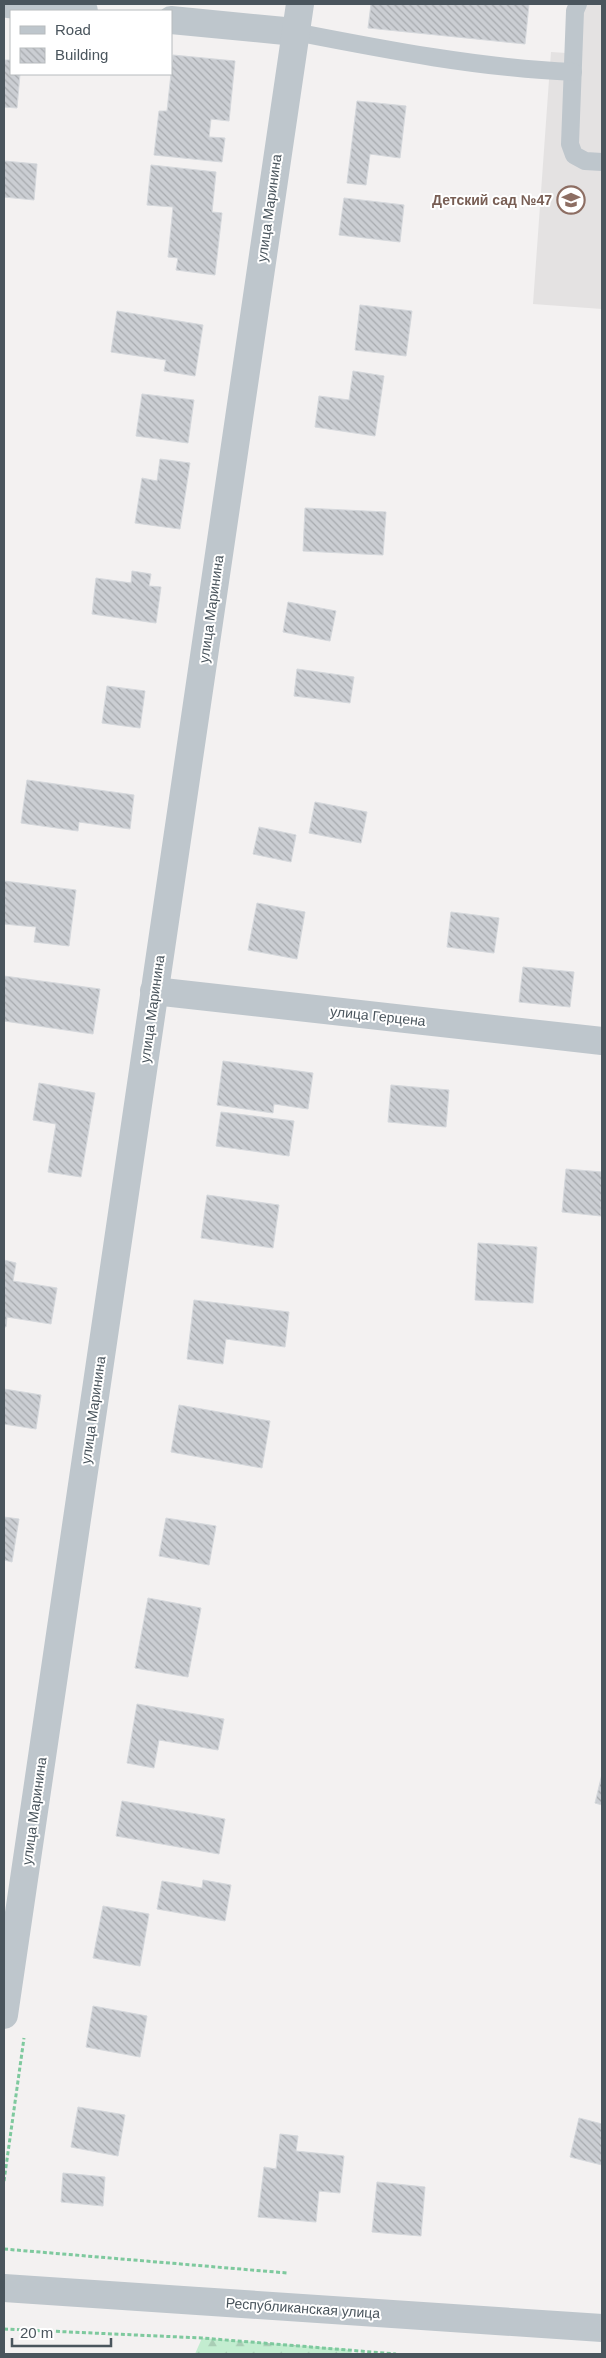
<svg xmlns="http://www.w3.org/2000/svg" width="606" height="2358" font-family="Arial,sans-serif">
	<defs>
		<pattern id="forest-firs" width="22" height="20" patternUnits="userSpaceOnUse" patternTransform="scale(1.25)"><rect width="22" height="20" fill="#c3edd0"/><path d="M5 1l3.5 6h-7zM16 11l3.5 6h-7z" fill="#a9cdb5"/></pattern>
		<pattern id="building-back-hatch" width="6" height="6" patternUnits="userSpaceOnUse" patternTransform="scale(1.25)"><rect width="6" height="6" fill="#cbced3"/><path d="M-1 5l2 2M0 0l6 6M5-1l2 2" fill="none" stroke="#a7aaae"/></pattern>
	</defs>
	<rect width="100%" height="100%" fill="#f3f1f1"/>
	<polygon fill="#e4e2e2" points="570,4 602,4 602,309 533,304 551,52 566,53"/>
	<polygon fill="url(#forest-firs)" points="202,2338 346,2349 354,2354 195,2354"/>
	<g fill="url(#building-back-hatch)" stroke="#d5d8dc">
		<polygon points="371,4 529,4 525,44 368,28"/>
		<polygon points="173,55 235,61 229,121 211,119 209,137 225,138 222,162 154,155 159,111 167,111"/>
		<polygon points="4,60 11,60 11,74 20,74 17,108 4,107"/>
		<polygon points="357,101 406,106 400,158 370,154 366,185 347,183"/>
		<polygon points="4,161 37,164 34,200 4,197"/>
		<polygon points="151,165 216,172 212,212 222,213 215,275 176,270 178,258 168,257 173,207 147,205"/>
		<polygon points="344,198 404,205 400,242 339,235"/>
		<polygon points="360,305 412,311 406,356 355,350"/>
		<polygon points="117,311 203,325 195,376 164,371 166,360 111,352"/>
		<polygon points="353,371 384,376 375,436 315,427 319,396 349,400"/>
		<polygon points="142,394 194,400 188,443 136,436"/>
		<polygon points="160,459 190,463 180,529 135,523 142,478 157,481"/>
		<polygon points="305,508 386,512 383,555 303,551"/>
		<polygon points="132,571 151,574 149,586 161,587 156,623 92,614 96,578 131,583"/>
		<polygon points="288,602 336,611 330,641 283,632"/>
		<polygon points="297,669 354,677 350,703 294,696"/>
		<polygon points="107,686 145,691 140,728 102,723"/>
		<polygon points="27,780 134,795 130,829 79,822 78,831 21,823"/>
		<polygon points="315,802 367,812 361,843 309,833"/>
		<polygon points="259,827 296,835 291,862 253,854"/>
		<polygon points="4,881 76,890 69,946 34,942 36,927 4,924"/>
		<polygon points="257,903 305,912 297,959 248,950"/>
		<polygon points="451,912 499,918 494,953 447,947"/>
		<polygon points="523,967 574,972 570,1007 519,1002"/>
		<polygon points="4,976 100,989 93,1034 4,1021"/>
		<polygon points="223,1061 313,1073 308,1109 274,1104 273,1113 217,1105"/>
		<polygon points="39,1083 95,1093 81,1177 48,1172 56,1124 33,1120"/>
		<polygon points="391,1085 449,1090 446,1127 388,1122"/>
		<polygon points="221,1112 294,1121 289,1156 216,1146"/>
		<polygon points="566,1169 602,1172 601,1216 562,1212"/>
		<polygon points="207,1195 279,1205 273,1248 201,1238"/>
		<polygon points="478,1243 537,1247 533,1303 475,1300"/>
		<polygon points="4,1260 16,1263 13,1281 57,1288 51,1324 7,1317 6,1327 4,1327"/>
		<polygon points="194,1300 289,1312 285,1347 226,1339 223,1364 187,1359"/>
		<polygon points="4,1389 41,1395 36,1429 4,1424"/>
		<polygon points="179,1405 270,1421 262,1468 171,1452"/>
		<polygon points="4,1517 19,1519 12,1562 4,1560"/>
		<polygon points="166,1518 216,1526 209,1565 159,1556"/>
		<polygon points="148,1598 201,1608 188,1677 135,1668"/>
		<polygon points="137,1704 224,1719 218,1750 159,1740 154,1768 127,1763"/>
		<polygon points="602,1774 602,1805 595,1803"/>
		<polygon points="122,1801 225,1819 219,1854 116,1836"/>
		<polygon points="203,1880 231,1885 225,1921 157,1909 162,1881 202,1888"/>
		<polygon points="103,1906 149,1914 140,1966 93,1958"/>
		<polygon points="93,2006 147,2016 140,2057 86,2047"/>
		<polygon points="78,2107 125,2115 118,2156 71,2147"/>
		<polygon points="579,2118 602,2124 602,2165 570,2157"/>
		<polygon points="280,2134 298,2136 296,2151 344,2156 340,2193 319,2191 316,2222 258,2217 264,2167 276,2169"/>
		<polygon points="63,2173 105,2177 103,2206 61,2202"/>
		<polygon points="377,2182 425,2187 421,2236 372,2232"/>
	</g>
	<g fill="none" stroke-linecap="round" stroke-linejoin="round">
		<g stroke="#7ec99e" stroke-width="3" stroke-dasharray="4 2.5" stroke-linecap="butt">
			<polyline points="4,2181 24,2038"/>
			<polyline points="4,2249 287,2273"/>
			<polyline points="4,2329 202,2338 396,2354"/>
		</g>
		<g stroke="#bec6cc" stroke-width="18">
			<polyline points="578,4 575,11 570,144 574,155 585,161 602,162"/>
			<path d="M295,32C387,50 480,68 573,72"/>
		</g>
		<g stroke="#bec6cc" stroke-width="28">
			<polyline points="8,4 84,11"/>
			<polyline points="171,20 295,32"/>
			<polyline points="154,991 602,1041"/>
			<polyline points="4,2015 300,4"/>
			<polyline points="4,2288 602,2328"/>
		</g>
	</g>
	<defs>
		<g id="school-ring" transform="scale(1.4375)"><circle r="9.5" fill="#fff" stroke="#8d6e63" stroke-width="1.5"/><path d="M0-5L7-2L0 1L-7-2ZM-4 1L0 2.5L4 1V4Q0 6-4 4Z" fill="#8d6e63"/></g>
	</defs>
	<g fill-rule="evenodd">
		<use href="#school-ring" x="571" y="200"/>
	</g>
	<g text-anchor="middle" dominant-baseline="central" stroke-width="4" stroke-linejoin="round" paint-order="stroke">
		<g font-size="14" font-weight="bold" fill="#785e54" stroke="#fff" text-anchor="end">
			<text x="552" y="200">Детский сад №47</text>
		</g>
		<g font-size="14" fill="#4a555d" stroke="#fff">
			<text transform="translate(269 208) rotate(-82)">улица Маринина</text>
			<text transform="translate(211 609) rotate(-82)">улица Маринина</text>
			<text transform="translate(152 1009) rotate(-82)">улица Маринина</text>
			<text transform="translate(378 1016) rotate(6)">улица Герцена</text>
			<text transform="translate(93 1410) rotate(-82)">улица Маринина</text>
			<text transform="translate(34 1811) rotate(-82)">улица Маринина</text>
			<text transform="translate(303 2308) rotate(4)">Республиканская улица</text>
		</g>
	</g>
	<rect width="606" height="2358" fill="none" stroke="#4a555d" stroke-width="10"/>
	<rect x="10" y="10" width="162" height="65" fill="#ffffff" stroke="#b7bbbe"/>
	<rect x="20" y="26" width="25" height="8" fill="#bec6cc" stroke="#b7bbbe"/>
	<text x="55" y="35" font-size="15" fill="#4a555d">Road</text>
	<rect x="20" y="48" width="25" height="15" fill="url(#building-back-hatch)" stroke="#b7bbbe"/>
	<text x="55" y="60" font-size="15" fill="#4a555d">Building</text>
	<path d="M12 2338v8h99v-8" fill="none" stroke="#4a555d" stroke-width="2.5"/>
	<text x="20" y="2338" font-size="15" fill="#4a555d" stroke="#ffffff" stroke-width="4" paint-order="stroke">20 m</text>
</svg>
